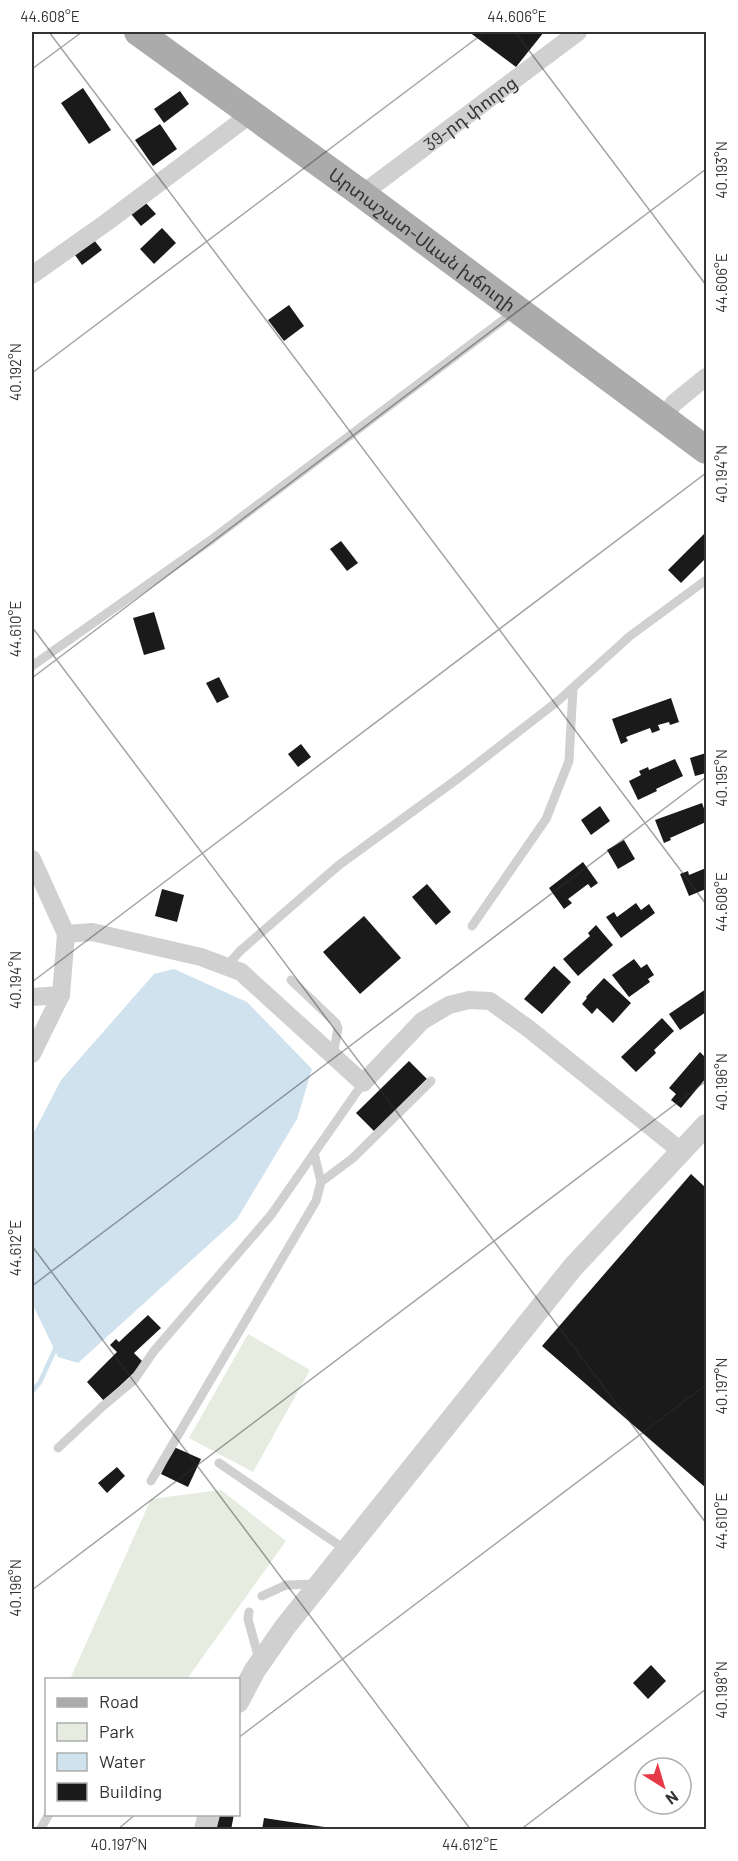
<svg xmlns="http://www.w3.org/2000/svg" width="738" height="1861" font-family="Barlow,'Noto Sans Armenian',sans-serif">
	<rect width="100%" height="100%" fill="#fff"/>
	<g fill="#e6ecdf">
		<polygon points="248,1334 310,1370 253,1472 189,1438"/>
		<polygon points="221,1490 286,1541 187,1679 70,1679 151,1499"/>
	</g>
	<polygon fill="#cfe2ee" points="174,969 247,1002 312,1069 297,1119 237,1219 78,1363 58,1357 32,1303 32,1136 61,1080 154,974"/>
	<g fill="none" stroke-linecap="round" stroke-linejoin="round">
		<polyline stroke="#cfe2ee" stroke-width="4.5" points="32,1392 40,1382 57,1345"/>
	</g>
	<g fill="#1a1a1a">
		<polygon points="469,32 544,32 516,67"/>
		<polygon points="83,88 111,130 89,144 61,103"/>
		<polygon points="180,91 189,104 164,123 154,109"/>
		<polygon points="160,124 177,149 153,166 135,140"/>
		<polygon points="145,202 156,214 141,226 131,214"/>
		<polygon points="162,228 176,243 154,264 140,249"/>
		<polygon points="94,240 102,250 82,265 75,255"/>
		<polygon points="289,305 304,326 284,341 268,320"/>
		<polygon points="706,532 706,558 681,583 668,570"/>
		<polygon points="341,541 358,563 347,571 330,549"/>
		<polygon points="154,612 165,649 144,655 133,618"/>
		<polygon points="219,677 229,697 217,703 206,683"/>
		<polygon points="671,698 679,722 670,725 669,722 658,725 660,730 652,733 650,728 626,737 628,741 621,744 612,719"/>
		<polygon points="301,744 311,757 298,767 288,754"/>
		<polygon points="706,753 706,773 695,776 690,758"/>
		<polygon points="675,759 683,776 656,789 657,791 638,800 629,781 641,775 639,771 648,767 649,770"/>
		<polygon points="702,803 706,814 706,822 670,838 671,840 664,843 655,820"/>
		<polygon points="600,806 610,821 591,835 581,820"/>
		<polygon points="624,840 635,859 618,869 607,850"/>
		<polygon points="583,862 598,883 591,888 588,884 568,899 572,903 564,909 549,888"/>
		<polygon points="706,868 706,889 689,896 680,874 688,871 689,875"/>
		<polygon points="427,884 451,912 436,925 412,897"/>
		<polygon points="162,889 184,895 177,922 155,916"/>
		<polygon points="636,903 641,910 649,904 655,913 621,938 606,917 614,912 617,917"/>
		<polygon points="364,916 401,958 360,994 323,952"/>
		<polygon points="596,925 613,945 578,976 563,959 590,936 588,933"/>
		<polygon points="634,959 641,968 647,964 654,975 648,979 650,982 629,997 612,975"/>
		<polygon points="554,966 571,982 542,1014 524,999"/>
		<polygon points="604,978 631,1003 613,1023 597,1008 592,1014 582,1004 587,998 586,997"/>
		<polygon points="706,989 706,1012 680,1030 669,1014"/>
		<polygon points="662,1018 674,1031 654,1050 656,1053 636,1072 621,1057"/>
		<polygon points="700,1052 706,1058 706,1078 681,1108 671,1100 676,1094 669,1088"/>
		<polygon points="409,1061 427,1079 374,1131 356,1113"/>
		<polygon points="691,1174 706,1188 706,1488 542,1346"/>
		<polygon points="148,1315 161,1328 134,1353 144,1363 104,1401 87,1382 117,1352 110,1345 116,1339 119,1342"/>
		<polygon points="174,1447 201,1459 188,1487 161,1474"/>
		<polygon points="117,1467 125,1476 107,1493 98,1483"/>
		<polygon points="651,1665 666,1681 648,1699 633,1683"/>
		<polygon points="219,1814 234,1814 231,1830 216,1830"/>
		<polygon points="264,1818 331,1828 331,1830 262,1830"/>
	</g>
	<g fill="none" stroke-linecap="round" stroke-linejoin="round">
		<g stroke="#d0d0d0" stroke-width="9">
			<polyline points="32,666 211,540 515,311"/>
			<polyline points="472,926 546,819 569,761 573,688"/>
			<polyline points="226,967 240,951 339,865 460,777 558,701 630,636 706,580"/>
			<polyline points="291,980 336,1023 338,1028 333,1056"/>
			<polyline points="321,1182 353,1158 431,1081"/>
			<polyline points="58,1448 103,1406 134,1380 154,1351 271,1215 363,1083"/>
			<polyline points="219,1463 346,1550"/>
			<polyline points="151,1481 316,1201 321,1182 314,1153"/>
			<polyline points="262,1596 286,1585 316,1584"/>
			<polyline points="249,1612 248,1619 259,1659"/>
			<polyline points="40,1830 49,1814"/>
		</g>
		<g stroke="#d0d0d0" stroke-width="18">
			<path id="s1" d="M362,194L578,32"/>
			<polyline points="32,275 107,222 251,114"/>
			<polyline points="663,418 674,403 706,377"/>
			<polyline points="32,859 66,934 61,995 32,1054"/>
			<polyline points="66,934 92,932 201,957 241,972 363,1083 422,1021 449,1005 469,1000 490,1001 529,1029 681,1151"/>
			<polyline points="32,997 61,995"/>
		</g>
		<g stroke="#d0d0d0" stroke-width="22">
			<polyline points="238,1702 255,1670 285,1627 573,1267 706,1125"/>
			<polyline points="205,1830 209,1814"/>
		</g>
		<path stroke="#ababab" stroke-width="28" id="s2" d="M138,32L362,194L706,450"/>
	</g>
	<path fill="none" stroke="#333" stroke-width="1.5" stroke-opacity="0.45" d="M49,32L706,904M515,32L706,285M32,69L82,32M32,373L485,32M32,627L706,1523M32,678L706,169M32,982L706,473M32,1246L471,1830M32,1286L706,777M32,1590L706,1081M238,1738L706,1385M117,1830L136,1814M520,1830L706,1689"/>
	<g text-anchor="middle" dominant-baseline="central" stroke-width="6" stroke-linejoin="round" paint-order="stroke">
		<g font-size="18" fill="#333" stroke="#fff">
			<text stroke="none"><textPath href="#s1" startOffset="135">39-րդ փողոց</textPath></text>
			<text stroke="none"><textPath href="#s2" startOffset="352">Արտաշատ-Սևան խճուղի</textPath></text>
		</g>
	</g>
	<rect width="738" height="1861" fill="none" stroke="#ffffff" stroke-width="66"/>
	<rect x="45" y="1678" width="195" height="138" fill="#ffffff" stroke="#adadad" stroke-width="1.5"/>
	<rect x="57" y="1698" width="30" height="9" fill="#ababab" stroke="#adadad" stroke-width="1.5"/>
	<text x="99" y="1708" font-size="18" fill="#333333">Road</text>
	<rect x="57" y="1723" width="30" height="18" fill="#e6ecdf" stroke="#adadad" stroke-width="1.5"/>
	<text x="99" y="1738" font-size="18" fill="#333333">Park</text>
	<rect x="57" y="1753" width="30" height="18" fill="#cfe2ee" stroke="#adadad" stroke-width="1.5"/>
	<text x="99" y="1768" font-size="18" fill="#333333">Water</text>
	<rect x="57" y="1783" width="30" height="18" fill="#1a1a1a" stroke="#adadad" stroke-width="1.5"/>
	<text x="99" y="1798" font-size="18" fill="#333333">Building</text>
	<g transform="translate(663 1786) rotate(143)"><circle r="28" fill="#ffffff" stroke="#adadad" stroke-width="1.5"/>
	<path d="M0-4.5L10 22L0 15L-10 22Z" fill="#e63946"/>
	<text y="-9" font-size="16" font-weight="bold" text-anchor="middle" fill="#333333">N</text>
	</g>
	<rect x="33" y="33" width="672" height="1795" fill="none" stroke="#333" stroke-width="2"/>
	<g font-size="15" text-anchor="middle" fill="#333">
		<text x="50" y="22">44.608°E</text>
		<text x="517" y="22">44.606°E</text>
		<text transform="translate(722 170) rotate(-90)" y="5">40.193°N</text>
		<text transform="translate(722 283) rotate(-90)" y="5">44.606°E</text>
		<text transform="translate(16 372) rotate(-90)" y="5">40.192°N</text>
		<text transform="translate(722 474) rotate(-90)" y="5">40.194°N</text>
		<text transform="translate(16 629) rotate(-90)" y="5">44.610°E</text>
		<text transform="translate(722 778) rotate(-90)" y="5">40.195°N</text>
		<text transform="translate(722 902) rotate(-90)" y="5">44.608°E</text>
		<text transform="translate(16 980) rotate(-90)" y="5">40.194°N</text>
		<text transform="translate(722 1082) rotate(-90)" y="5">40.196°N</text>
		<text transform="translate(16 1248) rotate(-90)" y="5">44.612°E</text>
		<text transform="translate(722 1386) rotate(-90)" y="5">40.197°N</text>
		<text transform="translate(722 1521) rotate(-90)" y="5">44.610°E</text>
		<text transform="translate(16 1588) rotate(-90)" y="5">40.196°N</text>
		<text transform="translate(722 1690) rotate(-90)" y="5">40.198°N</text>
		<text x="119" y="1850">40.197°N</text>
		<text x="470" y="1850">44.612°E</text>
	</g>
</svg>
